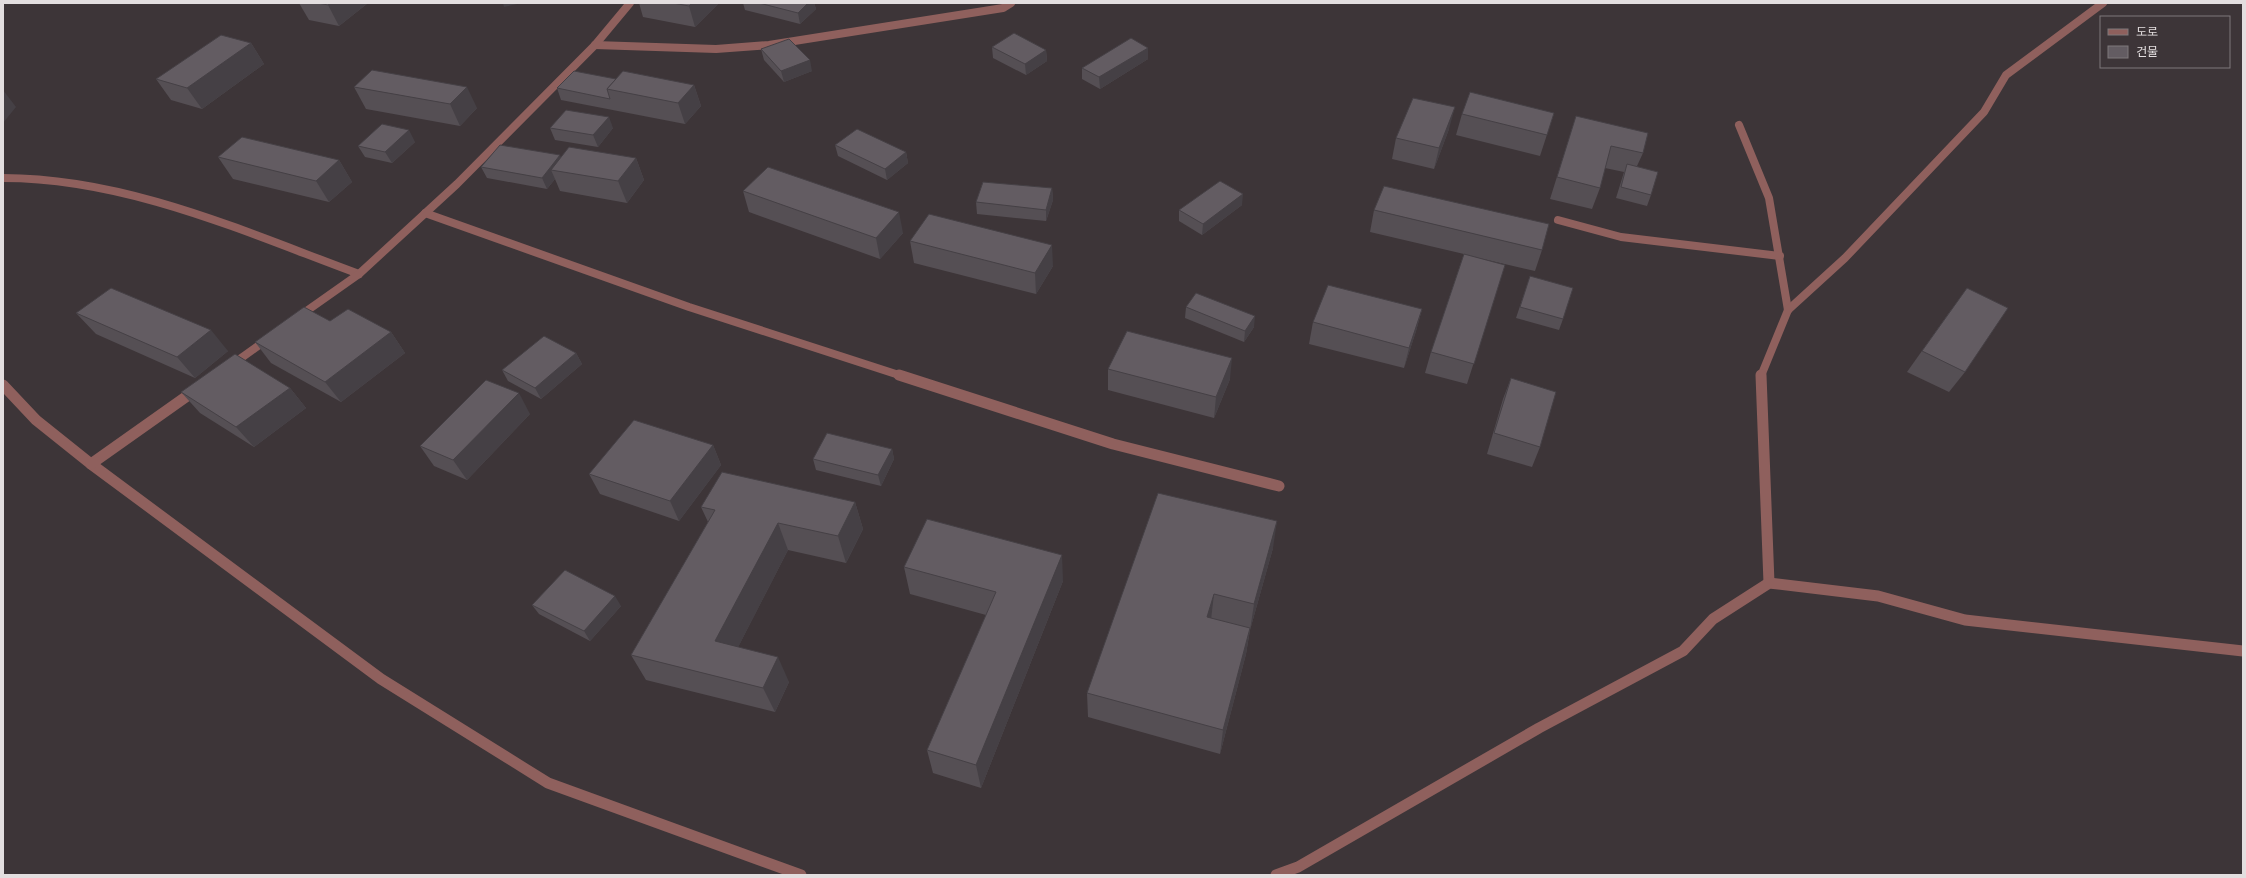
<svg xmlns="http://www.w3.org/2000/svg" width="2246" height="878" font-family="Literata,'Noto Sans KR',serif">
	<rect width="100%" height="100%" fill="#3d3538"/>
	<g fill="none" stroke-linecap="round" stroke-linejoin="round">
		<g stroke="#8f605d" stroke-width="8">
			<polyline points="595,45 716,49 769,45 1003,8 1011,3"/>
			<polyline points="1739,125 1769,198 1788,310"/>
			<path d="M3,178C127,178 245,232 359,274"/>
			<polyline points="425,213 689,307 902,376"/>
			<polyline points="1558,220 1621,237 1780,256"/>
			<polyline points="298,317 359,274 457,184 595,45 630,3"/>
			<polyline points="230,366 269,338"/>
			<polyline points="1761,376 1788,310 1845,258 1984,112 2006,75 2103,3"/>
		</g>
		<g stroke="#8f605d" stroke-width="11">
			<polyline points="899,375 1113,444 1279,486"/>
			<polyline points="1761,375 1769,583"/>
			<polyline points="3,385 36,420 91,464 381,679 548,783 801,875"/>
			<polyline points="91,464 197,389"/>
			<polyline points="1276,875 1298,867 1539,728 1683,651 1713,619 1769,583 1878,596 1965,620 2243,651"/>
		</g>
	</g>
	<g fill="#554f54">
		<polygon points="299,3 368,3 339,26 309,20"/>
		<polygon points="639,3 719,3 695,27 643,17"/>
		<polygon points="743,3 814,3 816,9 800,24 745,10"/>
		<polygon points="251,43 264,64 202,109 171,100 156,79"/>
		<polygon points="992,47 1046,50 1047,61 1026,75 993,58"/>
		<polygon points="1148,48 1148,59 1100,89 1082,79 1082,68"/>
		<polygon points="761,49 812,71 784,82 764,60"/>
		<polygon points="616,79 694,85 701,106 685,124 561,100 557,88"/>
		<polygon points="354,87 477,108 460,126 366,109"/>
		<polygon points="1554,113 1540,156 1456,135 1462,114"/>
		<polygon points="1576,116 1643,153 1637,166 1651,195 1647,206 1616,198 1624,172 1605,168 1600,188 1592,209 1550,199"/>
		<polygon points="550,128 613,128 598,147 555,140"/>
		<polygon points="1449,129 1434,169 1392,159 1396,138"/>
		<polygon points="415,142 392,163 365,157 358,146"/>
		<polygon points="835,145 906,152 908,163 887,180 838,156"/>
		<polygon points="218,157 339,160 352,182 329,202 233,179"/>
		<polygon points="561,157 636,158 644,180 627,203 560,191 555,179 547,189 487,178 481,167"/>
		<polygon points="1052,188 1053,200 1046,221 977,214 976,202"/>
		<polygon points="743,191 903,233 880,259 749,212"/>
		<polygon points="1242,205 1202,235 1179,221 1179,210"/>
		<polygon points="1374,210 1542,250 1535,271 1466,255 1505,265 1467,384 1425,373 1431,352 1464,254 1370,232"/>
		<polygon points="910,241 1053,266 1036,294 914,263"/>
		<polygon points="1530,276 1563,319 1559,330 1516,318"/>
		<polygon points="1186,307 1254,327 1244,342 1185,318"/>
		<polygon points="1422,309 1416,331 1404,368 1309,344 1313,322"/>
		<polygon points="1951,310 1965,372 1949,392 1907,372"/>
		<polygon points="76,313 228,351 195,378 96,334"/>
		<polygon points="330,321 391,332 405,353 341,402 271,363 255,342"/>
		<polygon points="576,353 582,364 541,399 508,381 502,370"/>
		<polygon points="1108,369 1230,379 1214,418 1108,390"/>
		<polygon points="1511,378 1540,447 1532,467 1487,454 1503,399"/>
		<polygon points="290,388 306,408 254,447 200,413 181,392"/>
		<polygon points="530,414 467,480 434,466 420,446"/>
		<polygon points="713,445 721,465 679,521 600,494 589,474"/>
		<polygon points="892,449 894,459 881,486 816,470 813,459"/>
		<polygon points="855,502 863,529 846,563 788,550 738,647 789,682 775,712 646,680 631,655 708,522 701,507"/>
		<polygon points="1273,548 1250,630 1246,654 1220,754 1088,717 1087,693"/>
		<polygon points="904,567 1063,581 981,788 933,773 927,750 986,615 910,594"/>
		<polygon points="532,605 621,606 590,641 539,614"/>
	</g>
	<g fill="#454045">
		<polygon points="330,3 368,3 339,26 328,5"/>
		<polygon points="503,3 522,3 504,7"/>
		<polygon points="692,3 719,3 695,27 689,6"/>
		<polygon points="808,3 814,3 816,9 800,24 798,13"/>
		<polygon points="251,43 264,64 202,109 187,88"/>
		<polygon points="1148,48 1148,59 1100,89 1099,77"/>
		<polygon points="1046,50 1047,61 1026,75 1025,64"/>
		<polygon points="810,60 812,71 784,82 781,71"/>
		<polygon points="694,85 701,106 685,124 678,103"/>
		<polygon points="467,87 477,108 460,126 450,104"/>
		<polygon points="3,90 16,107 3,123"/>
		<polygon points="1455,107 1449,129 1434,169 1439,148"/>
		<polygon points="609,117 613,128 598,147 593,135"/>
		<polygon points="409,130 415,142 392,163 385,152"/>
		<polygon points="906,152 908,163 887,180 885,169"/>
		<polygon points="560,155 565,166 551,170 555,179 547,189 542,178"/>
		<polygon points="636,158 644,180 627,203 618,181"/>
		<polygon points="339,160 352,182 329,202 316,181"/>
		<polygon points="1052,188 1053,200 1046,221 1046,210"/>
		<polygon points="1243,194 1242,205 1202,235 1203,224"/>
		<polygon points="899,212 903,233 880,259 876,238"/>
		<polygon points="1052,245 1053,266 1036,294 1035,273"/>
		<polygon points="1422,309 1416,331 1404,368 1409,348"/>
		<polygon points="1255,316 1254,327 1244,342 1245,331"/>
		<polygon points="211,330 228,351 195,378 177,357"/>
		<polygon points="391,332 405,353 341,402 325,382"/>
		<polygon points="576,353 582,364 541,399 535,388"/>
		<polygon points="1232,358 1230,379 1214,418 1216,397"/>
		<polygon points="290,388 306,408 254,447 236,427"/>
		<polygon points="519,393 530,414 467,480 453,460"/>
		<polygon points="713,445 721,465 679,521 670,501"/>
		<polygon points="892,449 894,459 881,486 878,475"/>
		<polygon points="855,502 863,529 846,563 838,536"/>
		<polygon points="1277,521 1273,548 1250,630 1254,604"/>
		<polygon points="778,523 788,550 728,667 715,641"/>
		<polygon points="1062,555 1063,581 981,788 976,765"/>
		<polygon points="1214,594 1211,620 1207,617"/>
		<polygon points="615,596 621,606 590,641 584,631"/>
		<polygon points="1250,628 1246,654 1220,754 1223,730"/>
		<polygon points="778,657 789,682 775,712 763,688"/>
	</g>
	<g fill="#635c62" stroke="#454045">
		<polygon points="318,3 330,3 328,5"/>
		<polygon points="673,3 692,3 689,6"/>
		<polygon points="759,3 808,3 798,13"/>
		<polygon points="1014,33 1046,50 1025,64 992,47"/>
		<polygon points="221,35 251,43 187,88 156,79"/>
		<polygon points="1131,38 1148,48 1099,77 1082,68"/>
		<polygon points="789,39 810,60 781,71 761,49"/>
		<polygon points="372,70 467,87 450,104 354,87"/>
		<polygon points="574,71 616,79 607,89 610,99 557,88"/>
		<polygon points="623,71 694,85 678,103 607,89"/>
		<polygon points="1470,92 1554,113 1547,135 1462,114"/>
		<polygon points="1413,98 1455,107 1439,148 1396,138"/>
		<polygon points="566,110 609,117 593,135 550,128"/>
		<polygon points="1576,116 1648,133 1643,153 1611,146 1600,188 1557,177"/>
		<polygon points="382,124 409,130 385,152 358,146"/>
		<polygon points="857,129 906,152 885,169 835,145"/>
		<polygon points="242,137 339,160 316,181 218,157"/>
		<polygon points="500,145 560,155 542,178 481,167"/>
		<polygon points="569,147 636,158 618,181 551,170"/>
		<polygon points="1627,164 1658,172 1651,195 1621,187"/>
		<polygon points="768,167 899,212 876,238 743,191"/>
		<polygon points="1220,181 1243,194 1203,224 1179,210"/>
		<polygon points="983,182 1052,188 1046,210 976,202"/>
		<polygon points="1384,186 1549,224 1542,250 1374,210"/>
		<polygon points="929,214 1052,245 1035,273 910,241"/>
		<polygon points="1464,254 1505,265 1474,364 1431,352"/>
		<polygon points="1530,276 1573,288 1563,319 1520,307"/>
		<polygon points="1328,285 1422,309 1409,348 1313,322"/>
		<polygon points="111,288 211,330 177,357 76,313"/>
		<polygon points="1967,288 2008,308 1965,372 1922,351"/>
		<polygon points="1196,293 1255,316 1245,331 1186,307"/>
		<polygon points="304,307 330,321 348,309 391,332 325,382 255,342"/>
		<polygon points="1127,331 1232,358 1216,397 1108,369"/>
		<polygon points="544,336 576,353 535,388 502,370"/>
		<polygon points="235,354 290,388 236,427 181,392"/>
		<polygon points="1511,378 1556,392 1540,447 1494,433"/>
		<polygon points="486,380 519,393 453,460 420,446"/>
		<polygon points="634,420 713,445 670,501 589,474"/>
		<polygon points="827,433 892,449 878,475 813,459"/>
		<polygon points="722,472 855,502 838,536 778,523 715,641 778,657 763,688 631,655 715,510 701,507"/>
		<polygon points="1158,493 1277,521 1254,604 1214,594 1207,617 1250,628 1223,730 1087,693"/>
		<polygon points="927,519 1062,555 976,765 927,750 996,592 904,567"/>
		<polygon points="565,570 615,596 584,631 532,605"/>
	</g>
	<rect width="2246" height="878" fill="none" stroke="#e3dedf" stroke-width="8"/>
	<rect x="2100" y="16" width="130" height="52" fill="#3d3538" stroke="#7f797b"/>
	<rect x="2108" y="29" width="20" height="6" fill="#8f605d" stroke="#7f797b"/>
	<text x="2136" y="36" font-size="12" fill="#e3dedf">도로</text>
	<rect x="2108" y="46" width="20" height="12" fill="#635c62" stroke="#7f797b"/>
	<text x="2136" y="56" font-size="12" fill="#e3dedf">건물</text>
</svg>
